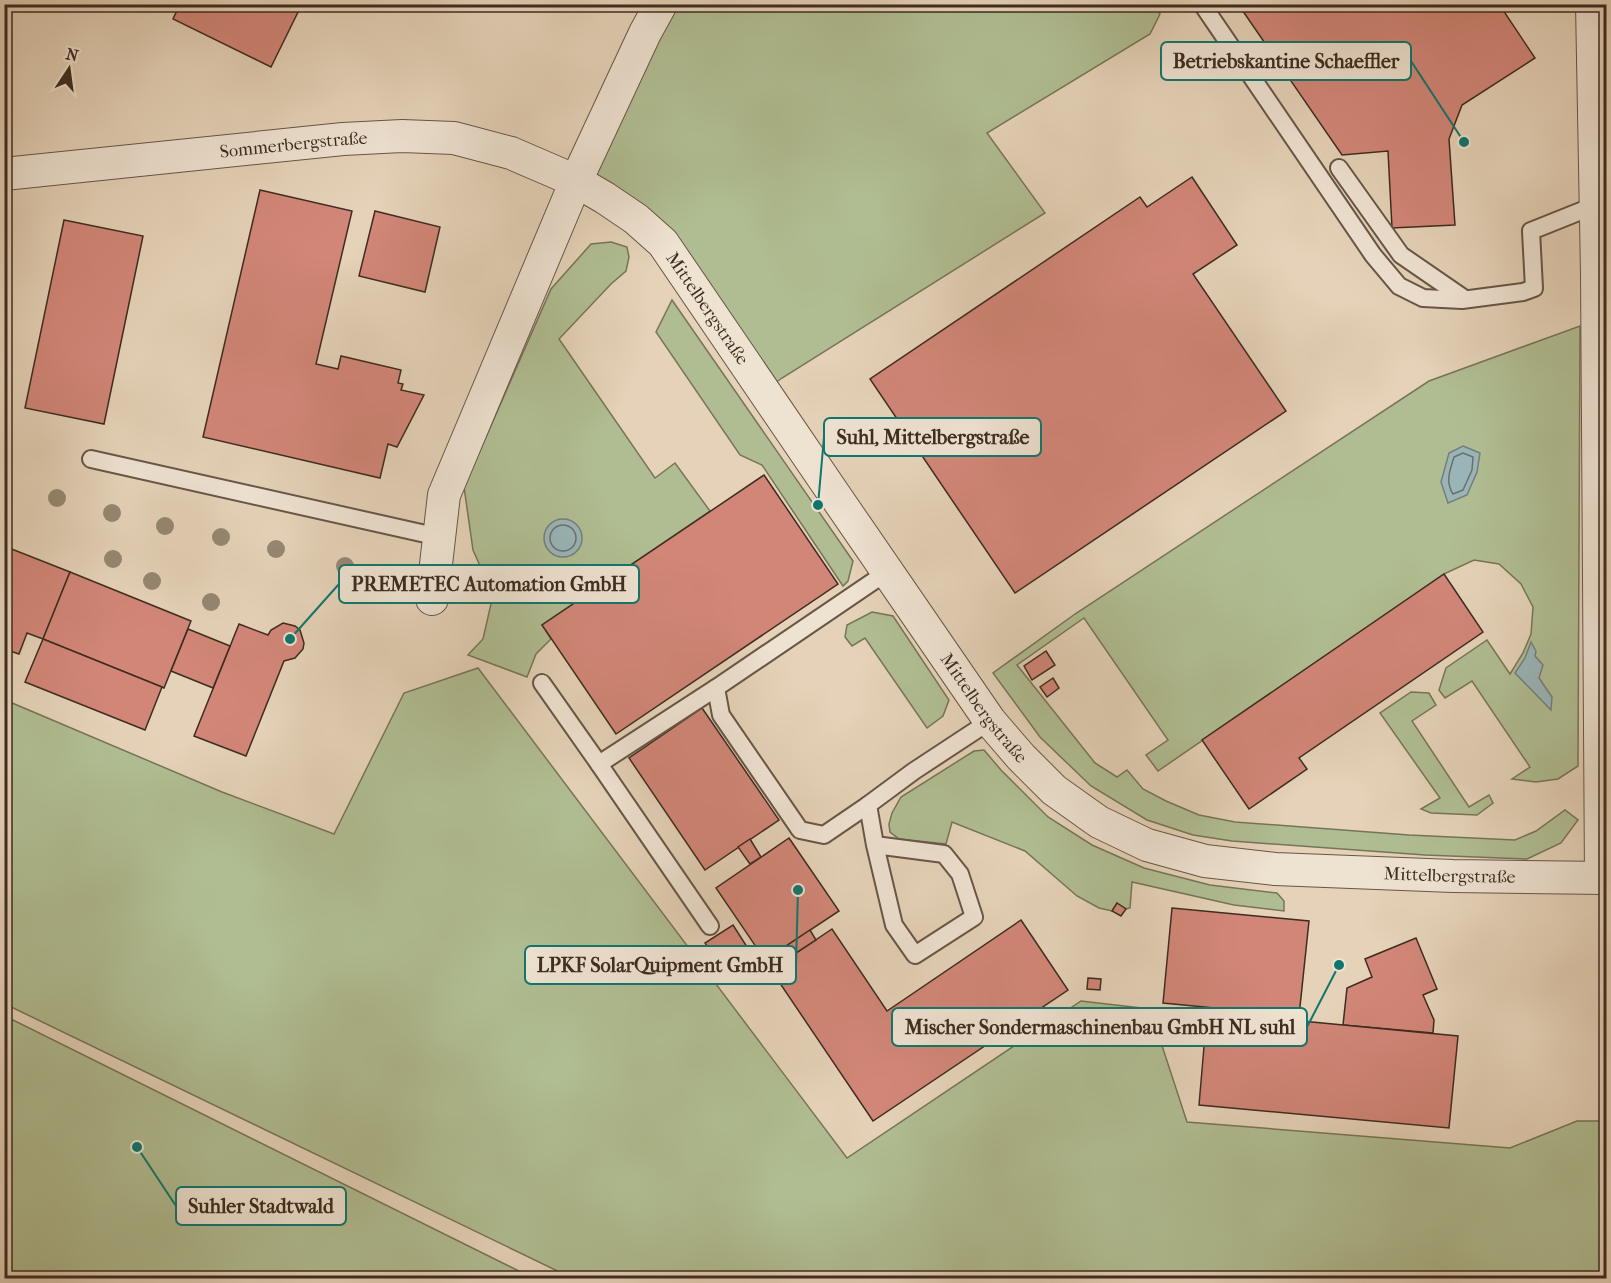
<svg xmlns="http://www.w3.org/2000/svg" width="1611" height="1283" font-family="'IM FELL French Canon',serif">
	<rect width="100%" height="100%" fill="#e5d2b8"/>
	<filter id="stains"><feTurbulence type="fractalNoise" baseFrequency=".00333" numOctaves="4"/><feColorMatrix values="0 0 0 0 .2 0 0 0 0 .09 0 0 0 0 .02 0 0 0 .5 -.17"/></filter>
	<radialGradient id="worn" r=".72"><stop offset=".6" stop-color="#630" stop-opacity="0"/><stop offset="1" stop-color="#630" stop-opacity=".3"/></radialGradient>
	<g fill="#b0bd92" stroke="#777459" stroke-width="1.5">
		<polygon points="1153,4 1160,14 1150,34 987,133 1045,213 782,378 764,391 663,243 576,181 662,5"/>
		<polygon points="611,242 627,247 629,257 626,271 611,284 559,339 655,478 675,463 710,511 542,625 551,639 536,654 527,677 468,655 483,639 493,595 473,550 464,487 551,289 591,244"/>
		<polygon points="672,300 853,561 848,581 843,586 762,465 740,455 656,332"/>
		<polygon points="1580,326 1578,766 1558,779 1536,782 1512,779 1530,767 1472,681 1445,698 1439,690 1446,668 1487,640 1510,674 1523,653 1531,634 1533,607 1521,584 1499,564 1474,560 1444,574 1158,771 1146,755 1168,740 1084,618 1017,665 1095,763 1117,777 1127,770 1143,789 1166,801 1199,815 1235,822 1409,835 1515,840 1536,831 1565,810 1578,820 1561,843 1527,859 1425,855 1232,841 1193,835 1147,820 1091,786 1040,737 993,673 1075,614 1429,381"/>
		<polygon points="872,612 893,616 949,700 943,716 927,728 865,638 852,646 845,637 847,625"/>
		<polygon points="478,668 847,1158 1081,1001 1150,1009 1187,1122 1510,1148 1577,1121 1606,1121 1606,1278 572,1278 5,1004 5,700 222,792 334,834 404,693"/>
		<polygon points="1411,692 1429,693 1436,705 1412,721 1469,807 1489,795 1493,803 1477,815 1431,813 1421,809 1440,798 1380,713"/>
		<polygon points="984,750 1001,770 1048,817 1092,845 1144,868 1210,885 1277,893 1284,901 1284,911 1234,905 1132,882 1130,908 1126,909 1117,903 1112,911 1099,908 1077,896 1025,851 952,822 946,844 899,839 890,832 889,824 892,813 901,797 974,751"/>
		<polygon points="5,1016 533,1278 5,1278"/>
	</g>
	<g fill="#99b5b8" stroke="#757e7b" stroke-width="1.5">
		<polygon points="1463,446 1480,453 1477,472 1467,495 1448,503 1441,482 1449,453"/>
		<circle cx="563" cy="538" r="19"/>
		<polygon points="1531,642 1536,651 1535,656 1543,665 1539,678 1552,697 1551,710 1515,673 1525,658"/>
	</g>
	<g fill="none" stroke-linecap="round" stroke-linejoin="round">
		<g stroke="#6c706c" stroke-width="1.5">
			<path d="M1463,453L1473,457L1472,470L1463,490L1453,494C1445,482 1450,470 1454,457Z"/>
			<circle cx="563" cy="538" r="13"/>
		</g>
	</g>
	<g fill="#d28678" stroke="#3e2c20" stroke-width="1.5">
		<polygon points="180,4 302,4 271,67 173,19"/>
		<polygon points="1238,4 1499,4 1535,58 1462,105 1449,139 1455,225 1392,228 1388,151 1342,155"/>
		<polygon points="1192,177 1237,245 1193,274 1286,411 1015,593 870,379 1140,197 1147,207"/>
		<polygon points="260,190 352,211 316,364 338,369 341,356 401,370 398,383 403,384 401,390 424,395 397,447 388,444 380,478 203,437"/>
		<polygon points="375,211 440,227 425,292 359,276"/>
		<polygon points="64,220 143,236 104,424 25,408"/>
		<polygon points="764,475 838,584 616,734 542,625"/>
		<polygon points="4,546 70,572 43,639 27,633 19,654 4,649"/>
		<polygon points="70,572 191,621 164,688 43,639"/>
		<polygon points="1444,574 1483,632 1299,758 1307,769 1249,809 1202,740"/>
		<polygon points="283,623 295,626 300,630 304,643 303,649 295,658 284,661 246,756 194,736 239,624 268,635 271,630"/>
		<polygon points="188,629 230,646 213,688 171,671"/>
		<polygon points="43,639 162,687 145,730 25,682"/>
		<polygon points="1046,651 1055,665 1032,680 1024,666"/>
		<polygon points="1053,678 1059,688 1047,697 1040,687"/>
		<polygon points="702,708 779,820 705,870 629,758"/>
		<polygon points="789,838 839,911 765,960 716,888"/>
		<polygon points="750,839 761,857 750,864 738,847"/>
		<polygon points="1117,903 1126,909 1121,916 1112,911"/>
		<polygon points="1172,908 1309,921 1299,1016 1163,1003"/>
		<polygon points="1021,920 1068,990 873,1121 771,970 832,929 887,1011"/>
		<polygon points="733,925 756,961 728,978 705,943"/>
		<polygon points="810,930 816,940 779,964 773,955"/>
		<polygon points="1416,938 1437,989 1423,995 1434,1020 1433,1033 1343,1025 1347,988 1372,977 1365,959"/>
		<polygon points="1088,978 1101,979 1100,990 1087,989"/>
		<polygon points="1207,1012 1458,1036 1449,1128 1199,1105"/>
	</g>
	<g fill="none" stroke-linecap="round" stroke-linejoin="round">
		<g stroke="#685646" stroke-width="20">
			<g id="service">
				<polyline points="1202,4 1373,255 1399,286 1423,298 1462,300 1523,292 1534,288 1531,231 1596,205"/>
				<polyline points="1339,168 1401,255 1465,299"/>
				<polyline points="91,459 439,537"/>
				<polyline points="542,683 599,764 716,688"/>
				<polyline points="599,764 710,926"/>
				<polyline points="868,805 824,835 800,830 721,715 716,688 887,572"/>
				<polyline points="875,845 944,854 960,874 974,917 915,955 894,925 875,845 868,805 914,771 990,721"/>
			</g>
		</g>
		<g stroke="#685646" stroke-width="34">
			<g id="minor">
				<polyline points="1592,4 1597,274 1601,878"/>
				<path id="s1" d="M4,174L343,139L402,136L454,138L511,153L576,181L605,198L636,219L663,243L834,494L990,721L1021,757L1054,790L1099,822L1147,845L1205,861L1275,869L1453,876L1606,878"/>
				<polyline points="432,599 444,495 576,181 645,33 661,4"/>
			</g>
		</g>
		<use href="#service" stroke="#eee2d1" stroke-width="16"/>
		<use href="#minor" stroke="#eee2d1" stroke-width="32"/>
	</g>
	<g fill="#968771">
		<circle cx="57" cy="498" r="9"/>
		<circle cx="112" cy="513" r="9"/>
		<circle cx="165" cy="526" r="9"/>
		<circle cx="221" cy="537" r="9"/>
		<circle cx="276" cy="549" r="9"/>
		<circle cx="113" cy="559" r="9"/>
		<circle cx="345" cy="566" r="9"/>
		<circle cx="152" cy="581" r="9"/>
		<circle cx="211" cy="602" r="9"/>
	</g>
	<g text-anchor="middle" dominant-baseline="central" stroke-width="5" stroke-linejoin="round" paint-order="stroke">
		<g font-size="18" fill="#3e2c20" stroke="#eee2d1">
			<text stroke="none"><textPath href="#s1" startOffset="291">Sommerbergstraße</textPath></text>
			<text stroke="none"><textPath href="#s1" startOffset="768">Mittelbergstraße</textPath></text>
			<text stroke="none"><textPath href="#s1" startOffset="1254">Mittelbergstraße</textPath></text>
			<text stroke="none"><textPath href="#s1" startOffset="1776">Mittelbergstraße</textPath></text>
		</g>
	</g>
	<path fill="none" stroke="#0f766e" stroke-width="2" d="M1464 142L1411 61M818 505L824 437M290 639L339 584M798 890L796 965M1339 965L1307 1027M137 1147L176 1206"/>
	<g fill="#0f766e" stroke="#eee2d1" stroke-width="2">
		<circle cx="1464" cy="142" r="6"/>
		<circle cx="818" cy="505" r="6"/>
		<circle cx="290" cy="639" r="6"/>
		<circle cx="798" cy="890" r="6"/>
		<circle cx="1339" cy="965" r="6"/>
		<circle cx="137" cy="1147" r="6"/>
	</g>
	<g fill="#eee2d1" stroke="#0f766e" stroke-width="2">
		<rect x="1161" y="42" width="250" height="38" rx="6"/>
		<rect x="824" y="418" width="217" height="38" rx="6"/>
		<rect x="339" y="565" width="300" height="38" rx="6"/>
		<rect x="525" y="946" width="271" height="38" rx="6"/>
		<rect x="892" y="1008" width="415" height="38" rx="6"/>
		<rect x="176" y="1187" width="170" height="38" rx="6"/>
	</g>
	<g font-size="20" text-anchor="middle" font-weight="bold" fill="#3e2c20">
		<text x="1286" y="68">Betriebskantine Schaeffler</text>
		<text x="933" y="444">Suhl, Mittelbergstraße</text>
		<text x="489" y="591">PREMETEC Automation GmbH</text>
		<text x="660" y="972">LPKF SolarQuipment GmbH</text>
		<text x="1100" y="1034">Mischer Sondermaschinenbau GmbH NL suhl</text>
		<text x="261" y="1213">Suhler Stadtwald</text>
	</g>
	<rect width="1611" height="1283" fill="none" stroke="#e5d2b8" stroke-width="24"/>
	<rect x="6" y="6" width="1599" height="1271" fill="none" stroke="#3e2c20" stroke-width="3"/>
	<rect x="12" y="12" width="1587" height="1259" fill="none" stroke="#3e2c20" stroke-width="1.5"/>
	<g transform="translate(69 69) rotate(13)" stroke="#eee2d1" stroke-width="4.5" paint-order="stroke">
	<path d="M0-4.5L10 22L0 15L-10 22Z" fill="#3e2c20"/>
	<text y="-9" font-size="16" font-weight="bold" text-anchor="middle" fill="#3e2c20">N</text>
	</g>
	<rect width="100%" height="100%" filter="url(#stains)"/>
	<rect width="100%" height="100%" fill="url(#worn)"/>
</svg>
